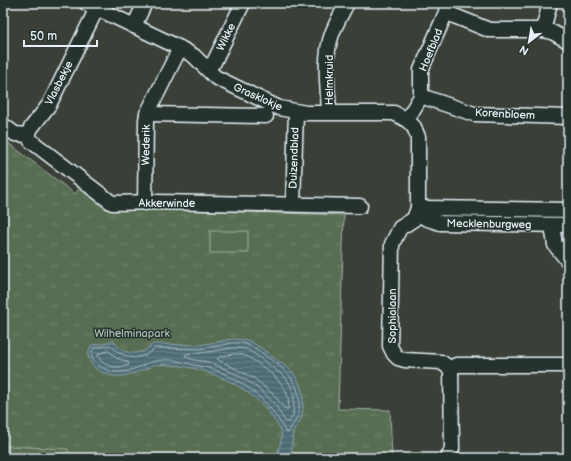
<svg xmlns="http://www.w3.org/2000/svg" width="571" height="461" font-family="'Balsamiq Sans',sans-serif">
	<defs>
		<pattern id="park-tufts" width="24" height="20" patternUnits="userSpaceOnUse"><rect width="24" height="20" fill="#586e52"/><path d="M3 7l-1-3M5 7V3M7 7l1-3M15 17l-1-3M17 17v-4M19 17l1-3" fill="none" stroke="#70836c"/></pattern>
		<pattern id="water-rules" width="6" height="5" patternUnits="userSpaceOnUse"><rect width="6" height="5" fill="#4e6c74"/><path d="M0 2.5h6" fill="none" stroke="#688189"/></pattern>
	</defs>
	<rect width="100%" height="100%" fill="#3a4038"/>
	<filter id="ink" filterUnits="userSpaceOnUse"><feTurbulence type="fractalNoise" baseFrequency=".025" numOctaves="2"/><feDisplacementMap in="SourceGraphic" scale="8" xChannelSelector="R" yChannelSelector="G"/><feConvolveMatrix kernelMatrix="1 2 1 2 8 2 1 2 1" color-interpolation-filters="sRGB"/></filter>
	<g filter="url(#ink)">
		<polygon fill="url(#park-tufts)" stroke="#a0b0a5" points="3,139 75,194 81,186 114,208 344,215 338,409 390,410 392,458 3,458"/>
		<g fill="#586e52" stroke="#a0b0a5">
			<rect x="210" y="231" width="38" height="22"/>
			<polygon points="8,446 68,449 68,458 8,458"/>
		</g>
		<path fill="url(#water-rules)" stroke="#8ca1a9" d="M232,339L248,340L261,348L292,371L299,382L303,394V409L301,420L293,432L291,458H276C278,452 283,437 281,431C280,427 275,422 273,418C250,383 194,361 152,365C149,368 146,369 142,370C133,374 123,377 114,376C99,374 80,361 92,345L103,344L113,340C122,355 140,358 153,344L200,345Z"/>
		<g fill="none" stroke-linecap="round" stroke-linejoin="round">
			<g stroke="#aabcc3" stroke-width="1">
				<path d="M233,343C238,343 244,343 248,345C256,348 262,353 269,358C288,372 301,383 299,408C299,419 292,424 288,433L285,432C284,428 281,423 278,419C263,395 233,374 205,367C201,366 197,366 193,365C183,362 173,359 163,360C147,360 134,373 117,372C107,372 84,361 94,348L110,345L119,353L133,358L146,355L155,348L200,349Z"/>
				<path d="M233,348L246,349L256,355L285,377L291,386L294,396L293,416L289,422H286C282,417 279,411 276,406C260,385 232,371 208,362C200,360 191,361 185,356L186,354L201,353Z"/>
				<path d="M109,351L116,358L128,362L129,365C119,369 99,367 98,354Z"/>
				<path d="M233,354C236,354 240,354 243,355C248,356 254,361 259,364C274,376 292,388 288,409H285L274,395L255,379L217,359L219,357Z"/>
			</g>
			<g stroke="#e8f1f8" stroke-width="17">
				<g id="minor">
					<polyline points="86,3 180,48 194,56 215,77 279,108 306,113 394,113 407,120 414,127 418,137 418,208 414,219 400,228 392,244 390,346 394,354 398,358 405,360 441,362 451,369 452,449 448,458"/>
					<polyline points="447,13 489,30 543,30 552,32 568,41"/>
					<polyline points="134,26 145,3"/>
					<polyline points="543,30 550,3"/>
					<polyline points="206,68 214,62 243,3"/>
					<polyline points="421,96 474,114 568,117"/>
					<path d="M329,112C328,89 323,57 332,34C336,23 342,13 347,3"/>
					<polyline points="147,114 266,116"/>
					<polyline points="407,120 421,96 421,70 450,3"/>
					<polyline points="3,125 15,134 28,135 31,141 112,203 156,202 360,206"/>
					<polyline points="28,135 31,128 49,105 97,8"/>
					<polyline points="145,203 146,120 147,114 180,48"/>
					<polyline points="293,204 296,112"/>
					<polyline points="418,208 425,218 440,223 568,225"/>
					<polyline points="424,208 568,210"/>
					<polyline points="552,225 555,245 568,261"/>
					<polyline points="451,369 456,365 568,365"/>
				</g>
			</g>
			<use href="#minor" stroke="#26332d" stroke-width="14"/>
		</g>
	</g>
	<g text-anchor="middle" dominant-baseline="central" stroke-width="3" stroke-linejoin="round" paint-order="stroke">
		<g font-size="11" fill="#e8f1f8" stroke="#26332d">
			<text transform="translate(226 37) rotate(-64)">Wikke</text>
			<text transform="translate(431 50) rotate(-68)">Hoefblad</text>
			<text transform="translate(329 80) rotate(-90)">Helmkruid</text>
			<text transform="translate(59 83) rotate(-63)">Vlasbekje</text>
			<text transform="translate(258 97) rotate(24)">Grasklokje</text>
			<text transform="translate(505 114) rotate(3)">Korenbloem</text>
			<text transform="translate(146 145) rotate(-89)">Wederik</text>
			<text transform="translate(294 158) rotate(-88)">Duizendblad</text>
			<text x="167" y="203">Akkerwinde</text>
			<text transform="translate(489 224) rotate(1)">Mecklenburgweg</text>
			<text transform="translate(392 316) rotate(-90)">Sophialaan</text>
		</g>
		<g font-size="11" fill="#aebdb6" stroke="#26332d">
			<text x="132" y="333">Wilhelminapark</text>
		</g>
	</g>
	<rect width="571" height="461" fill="none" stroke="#26332d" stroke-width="16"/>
	<rect x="8" y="8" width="555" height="445" fill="none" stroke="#e8f1f8" stroke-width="1.5" filter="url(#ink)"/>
	<g transform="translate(529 42) rotate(211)" stroke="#26332d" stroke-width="3" paint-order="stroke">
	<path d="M0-3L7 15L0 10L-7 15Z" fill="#e8f1f8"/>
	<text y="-6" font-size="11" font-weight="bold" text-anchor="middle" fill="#e8f1f8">N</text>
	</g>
	<path d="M24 40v6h73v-6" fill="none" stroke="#e8f1f8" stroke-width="2"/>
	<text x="30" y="40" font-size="12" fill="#e8f1f8" stroke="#26332d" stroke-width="3" paint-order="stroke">50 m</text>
</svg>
